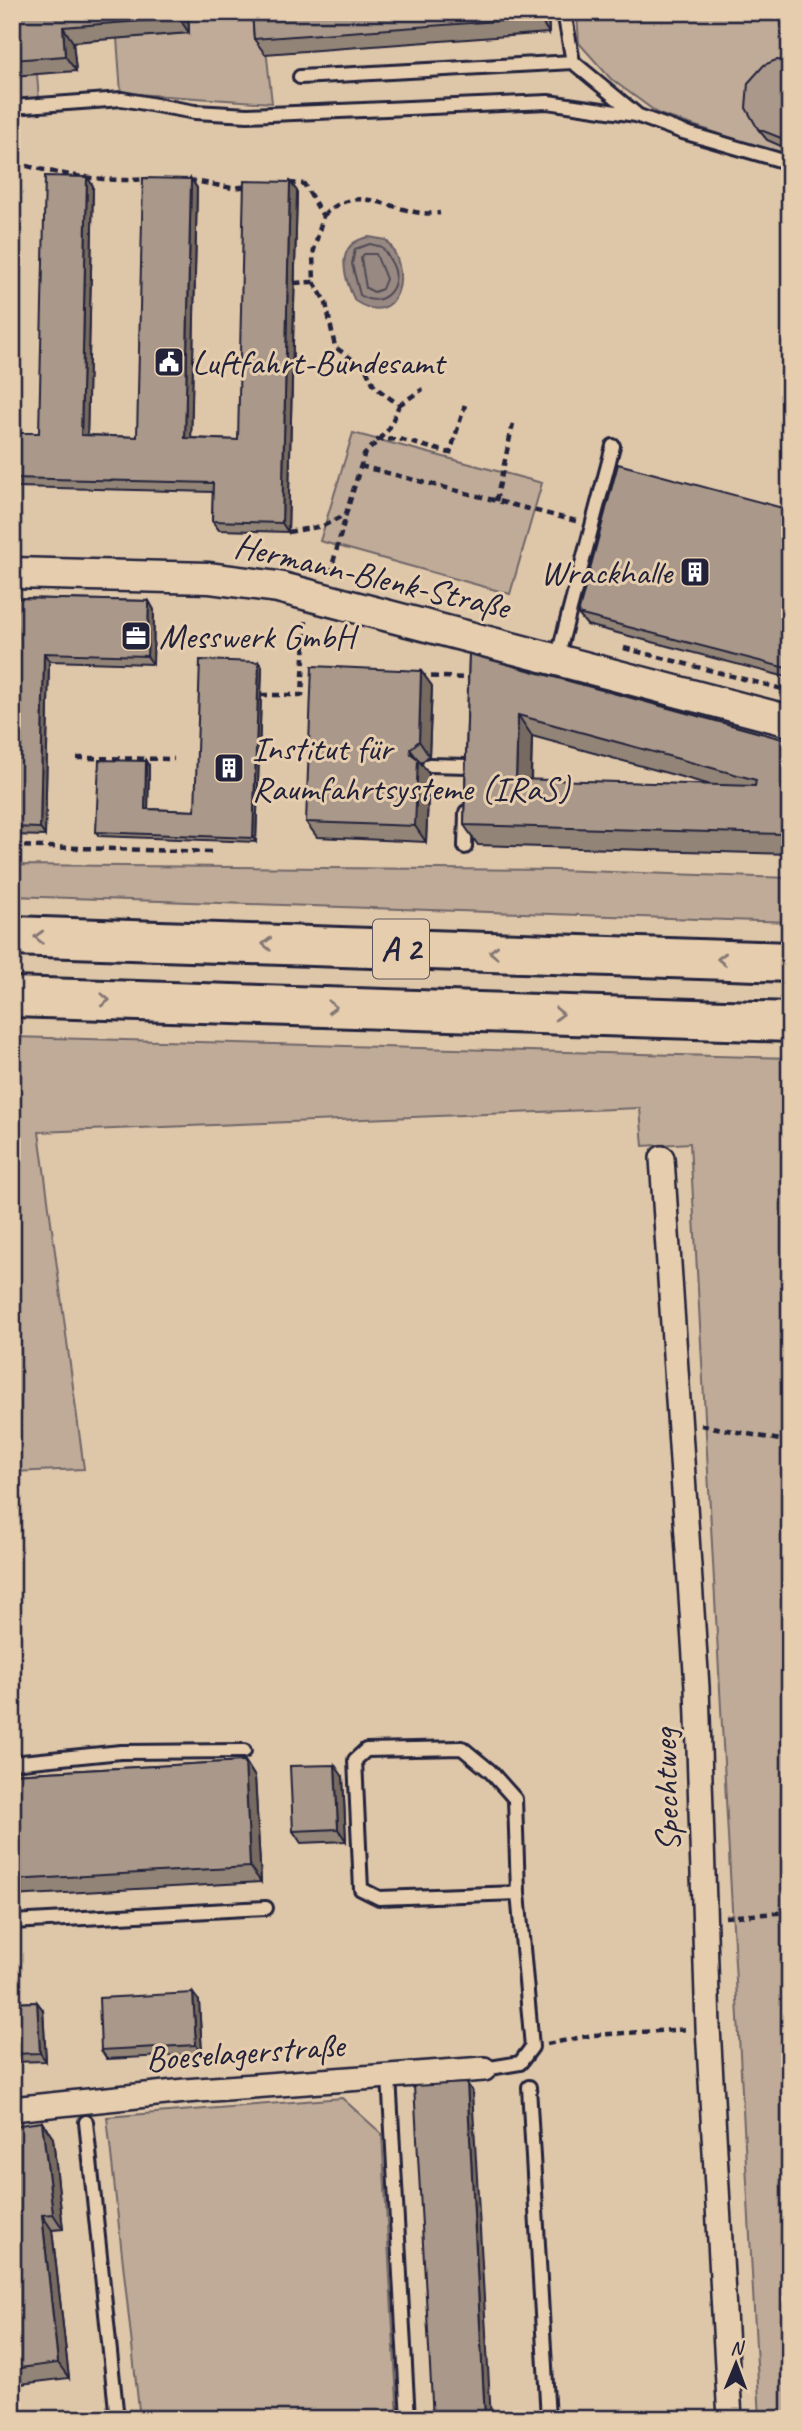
<svg xmlns="http://www.w3.org/2000/svg" width="802" height="2431" font-family="Caveat,sans-serif">
	<rect width="100%" height="100%" fill="#dec6a9"/>
	<filter id="ink" filterUnits="userSpaceOnUse"><feTurbulence type="fractalNoise" baseFrequency=".0143" numOctaves="2"/><feDisplacementMap in="SourceGraphic" scale="14" xChannelSelector="R" yChannelSelector="G"/><feConvolveMatrix kernelMatrix="1 2 1 2 8 2 1 2 1" color-interpolation-filters="sRGB"/></filter>
	<g filter="url(#ink)">
		<g fill="#bfab97" stroke="#706669" stroke-width="2">
			<polygon points="188,12 262,12 272,103 121,93 117,38 189,33"/>
			<polygon points="577,12 790,12 790,157 659,114 611,79 579,43"/>
			<polygon points="37,74 39,100 12,102 12,76"/>
			<polygon points="353,433 542,483 510,594 320,541"/>
			<polygon points="12,865 555,870 790,878 790,922 12,896"/>
			<polygon points="12,1037 790,1058 790,2419 760,2419 690,1143 643,1146 640,1108 39,1132 84,1469 12,1472"/>
			<polygon points="342,2098 382,2134 398,2419 140,2419 107,2117"/>
		</g>
		<path fill="#988982" stroke="#696066" stroke-width="2" d="M369,237L386,240C414,271 399,330 355,301C343,276 334,243 369,237Z"/>
		<g fill="none" stroke-linecap="round" stroke-linejoin="round">
			<g stroke="#514b57" stroke-width="2">
				<path d="M370,244L382,247C386,253 394,265 395,271C399,293 378,308 360,295L352,264L355,249Z"/>
				<polygon points="376,254 386,279 382,289 374,292 366,288 361,258 364,254"/>
			</g>
			<g stroke="#22223b" stroke-width="18">
				<g id="service">
					<polyline points="564,12 573,62"/>
					<polyline points="300,77 573,62 636,114"/>
					<polyline points="12,107 122,99 195,112 248,115 548,102 636,115 683,132 790,163"/>
					<polyline points="557,659 613,446"/>
					<polyline points="429,765 468,766"/>
					<polyline points="465,847 466,812"/>
					<polyline points="12,1763 121,1752 244,1751"/>
					<polyline points="12,1922 266,1908"/>
					<polyline points="484,2069 520,2063 532,2047 518,1893 515,1799 490,1771 462,1748 366,1750 355,1760 361,1889 379,1898 518,1893"/>
					<polyline points="389,2076 408,2419"/>
					<polyline points="529,2087 548,2419"/>
					<polyline points="86,2122 117,2419"/>
				</g>
			</g>
			<g stroke="#22223b" stroke-width="28">
				<g id="minor">
					<polyline points="662,1158 697,1687 708,2027 730,2419"/>
					<polyline points="12,2109 185,2091 484,2069"/>
				</g>
			</g>
			<g stroke="#22223b" stroke-width="35">
				<polyline id="tertiary" points="12,573 209,578 278,587 790,721"/>
			</g>
			<g stroke="#22223b" stroke-width="44">
				<g id="motorway">
					<polyline points="12,936 790,962"/>
					<polyline points="12,997 790,1022"/>
				</g>
			</g>
			<g stroke="#22223b" stroke-width="4.5" stroke-dasharray="7 5" stroke-linecap="butt">
				<path d="M15,163C58,174 103,183 148,179"/>
				<polyline points="189,180 232,188 249,186"/>
				<polyline points="289,183 304,184 323,216 313,254 314,282 294,283"/>
				<path d="M323,216C362,177 396,219 440,213"/>
				<polyline points="399,405 423,389"/>
				<polyline points="376,440 399,439 450,453 465,405"/>
				<polyline points="360,466 576,521"/>
				<polyline points="496,501 514,419"/>
				<polyline points="288,532 323,526 346,514 364,455 389,429 399,405 375,387 366,369 335,347 326,303 314,282"/>
				<polyline points="330,574 346,515"/>
				<polyline points="624,648 790,691"/>
				<polyline points="419,676 471,678"/>
				<polyline points="261,695 302,695 306,619"/>
				<polyline points="77,758 174,759"/>
				<polyline points="12,846 214,852"/>
				<polyline points="701,1425 790,1442"/>
				<polyline points="725,1917 790,1912"/>
				<polyline points="547,2044 593,2035 688,2029"/>
			</g>
			<use href="#service" stroke="#e6cdae" stroke-width="12"/>
			<use href="#minor" stroke="#e6cdae" stroke-width="23"/>
			<use href="#tertiary" stroke="#e6cdae" stroke-width="30"/>
			<use href="#motorway" stroke="#e6cdae" stroke-width="38"/>
		</g>
		<g fill="#928477" stroke="#22223b" stroke-width="2" fill-rule="evenodd">
			<polygon points="12,12 188,12 189,33 73,42 76,71 12,76"/>
			<polygon points="252,12 548,12 549,33 265,54 254,39"/>
			<polygon points="790,61 790,150 767,140 758,129"/>
			<polygon points="87,177 93,186 87,435 137,437 191,179 197,188 191,438 238,440 290,182 297,191 288,532 219,530 212,521 213,492 18,487 18,504 12,504 12,433 39,433"/>
			<polygon points="790,510 790,678 587,625 578,614"/>
			<polygon points="12,598 149,601 154,610 153,664 49,661 45,836 12,835"/>
			<path d="M469,654L790,741V854L478,845L464,825ZM532,736L711,785L531,780Z"/>
			<polygon points="259,662 262,666 256,842 99,836 96,832 149,766 148,809 195,811"/>
			<polygon points="421,671 432,686 429,756 421,763 429,774 426,842 317,837 306,822"/>
			<polygon points="245,1761 255,1777 261,1882 12,1896 12,1774"/>
			<polygon points="343,1777 346,1841 301,1843 293,1831"/>
			<polygon points="199,2001 202,2054 107,2059 101,2050"/>
			<polygon points="37,2002 43,2010 46,2061 12,2062 12,2003"/>
			<polygon points="42,2122 53,2138 63,2229 52,2230 69,2378 12,2385 12,2314 16,2314"/>
		</g>
		<g fill="#776b61" stroke="#22223b" stroke-width="2">
			<polygon points="179,12 188,12 189,33 179,18"/>
			<polygon points="538,12 548,12 549,33 539,18"/>
			<polygon points="63,27 73,42 76,71 65,56"/>
			<polygon points="87,177 93,186 87,444 81,435"/>
			<polygon points="191,179 197,188 191,447 185,438"/>
			<polygon points="290,182 297,191 288,532 282,523"/>
			<polygon points="12,479 18,487 18,504 12,496"/>
			<polygon points="149,601 154,610 153,664 147,656"/>
			<polygon points="44,653 49,661 45,836 40,828"/>
			<polygon points="259,662 262,666 256,842 253,838"/>
			<polygon points="421,671 432,686 429,756 419,741"/>
			<polygon points="518,715 532,736 530,800 516,779"/>
			<polygon points="410,749 429,774 426,842 415,826 411,754"/>
			<polygon points="146,761 149,766 148,813 145,809"/>
			<polygon points="790,809 790,844 783,834"/>
			<polygon points="245,1761 255,1777 261,1882 250,1867"/>
			<polygon points="335,1765 343,1777 346,1841 338,1829"/>
			<polygon points="193,1993 199,2001 202,2054 196,2045"/>
			<polygon points="37,2002 43,2010 46,2061 40,2053"/>
			<polygon points="467,2083 472,2091 491,2419 485,2419"/>
			<polygon points="42,2122 53,2138 63,2229 53,2214"/>
			<polygon points="42,2215 52,2230 69,2378 58,2363"/>
		</g>
		<g fill="#aa998a" stroke="#22223b" stroke-width="2" fill-rule="evenodd">
			<polygon points="12,12 179,12 179,18 63,27 65,56 12,60"/>
			<polygon points="252,12 538,12 539,18 254,39"/>
			<polygon points="776,60 790,61 790,137 781,138 758,129 746,108 748,83 764,65"/>
			<polygon points="45,176 87,177 81,435 137,437 143,178 191,179 185,438 238,440 244,181 290,182 282,523 212,521 213,483 12,478 12,433 39,433"/>
			<polygon points="618,464 790,510 790,669 578,614"/>
			<polygon points="12,598 149,601 147,656 44,653 40,828 12,827"/>
			<path d="M469,654L790,741V809L783,834L464,825ZM518,715L756,780L755,786L516,779Z"/>
			<polygon points="200,660 259,662 253,838 96,832 99,760 146,761 145,809 195,811"/>
			<polygon points="312,666 421,671 419,741 410,749 411,754 418,759 415,826 306,822"/>
			<polygon points="245,1761 250,1867 12,1880 12,1774"/>
			<polygon points="335,1765 338,1829 293,1831 290,1766"/>
			<polygon points="193,1993 196,2045 101,2050 99,1998"/>
			<polygon points="37,2002 40,2053 12,2054 12,2003"/>
			<polygon points="467,2083 485,2419 433,2419 414,2086"/>
			<polygon points="42,2122 53,2214 42,2215 58,2363 12,2369 12,2314 16,2314 12,2281 12,2126"/>
		</g>
		<defs><path id="oneway-chevron" d="M-2-3.5L2.5 0L-2 3.5" fill="none" stroke-width="1.6" stroke-linecap="round" stroke-linejoin="round" transform="scale(1.75)"/></defs>
		<g stroke="#847874">
			<use href="#oneway-chevron" transform="translate(39 937) rotate(-178)"/>
			<use href="#oneway-chevron" transform="translate(267 944) rotate(-178)"/>
			<use href="#oneway-chevron" transform="translate(494 952) rotate(-178)"/>
			<use href="#oneway-chevron" transform="translate(722 959) rotate(-178)"/>
			<use href="#oneway-chevron" transform="translate(105 1000) rotate(2)"/>
			<use href="#oneway-chevron" transform="translate(332 1007) rotate(2)"/>
			<use href="#oneway-chevron" transform="translate(559 1014) rotate(2)"/>
		</g>
	</g>
	<defs>
		<g id="civic-square" transform="scale(1.575)"><rect x="-9" y="-9" width="18" height="18" rx="4" fill="#22223b" stroke="#e6cdae"/><path d="M-.6-6.5H3V-4.5H.6V-3L4-1V1h2V6H-6V1h2V-1L-.6-3ZM-1.2 2.5V6h2.4V2.5Z" fill="#fff"/></g>
		<g id="building-square" transform="scale(1.575)"><rect x="-9" y="-9" width="18" height="18" rx="4" fill="#22223b" stroke="#e6cdae"/><path d="M-4-6H4V6H1V3H-1V6H-4ZM-2.5-4.3h1.7v1.8h-1.7ZM.8-4.3h1.7v1.8H.8ZM-2.5-1h1.7V.8h-1.7ZM.8-1h1.7V.8H.8Z" fill="#fff"/></g>
		<g id="office-square" transform="scale(1.575)"><rect x="-9" y="-9" width="18" height="18" rx="4" fill="#22223b" stroke="#e6cdae"/><path d="M-6-3h4V-5.5h4V-3h4V5H-6ZM-1-4.5V-3h2v-1.5ZM-6 0V1H6V0Z" fill="#fff"/></g>
	</defs>
	<g fill-rule="evenodd">
		<use href="#civic-square" x="169" y="362"/>
		<use href="#building-square" x="695" y="572"/>
		<use href="#office-square" x="136" y="636"/>
		<use href="#building-square" x="229" y="768"/>
	</g>
	<g text-anchor="middle" dominant-baseline="central" stroke-width="6" stroke-linejoin="round" paint-order="stroke">
		<rect fill="#e6cdae" stroke="#5d555e" stroke-width="2" x="373" y="919.5" width="56" height="59" rx="5"/>
		<g font-size="33" font-weight="bold" fill="#22223b">
			<text x="401" y="949">A 2</text>
		</g>
		<g font-size="35" fill="#22223b" stroke="#e6cdae" text-anchor="start">
			<text x="192" y="362">Luftfahrt-Bundesamt</text>
			<text x="672" y="572" text-anchor="end">Wrackhalle</text>
			<text x="159" y="636">Messwerk GmbH</text>
			<text x="252" y="748">Institut für<tspan x="252" dy="40">Raumfahrtsysteme (IRaS)</tspan></text>
		</g>
		<g font-size="35" fill="#22223b" stroke="#e6cdae">
			<text transform="translate(372 576) rotate(13)">Hermann-Blenk-Straße</text>
			<text transform="translate(666 1790) rotate(-92)">Spechtweg</text>
			<text transform="translate(245 2052) rotate(-4)">Boeselagerstraße</text>
		</g>
	</g>
	<rect width="802" height="2431" fill="none" stroke="#e6cdae" stroke-width="42"/>
	<rect x="21" y="21" width="760" height="2389" fill="none" stroke="#22223b" stroke-width="2.5" filter="url(#ink)"/>
	<g transform="translate(736 2364) rotate(1)" stroke="#e6cdae" stroke-width="5" paint-order="stroke">
	<path d="M0-5L12 26L0 18L-12 26Z" fill="#22223b"/>
	<text y="-10" font-size="19" font-weight="bold" text-anchor="middle" fill="#22223b">N</text>
	</g>
</svg>
